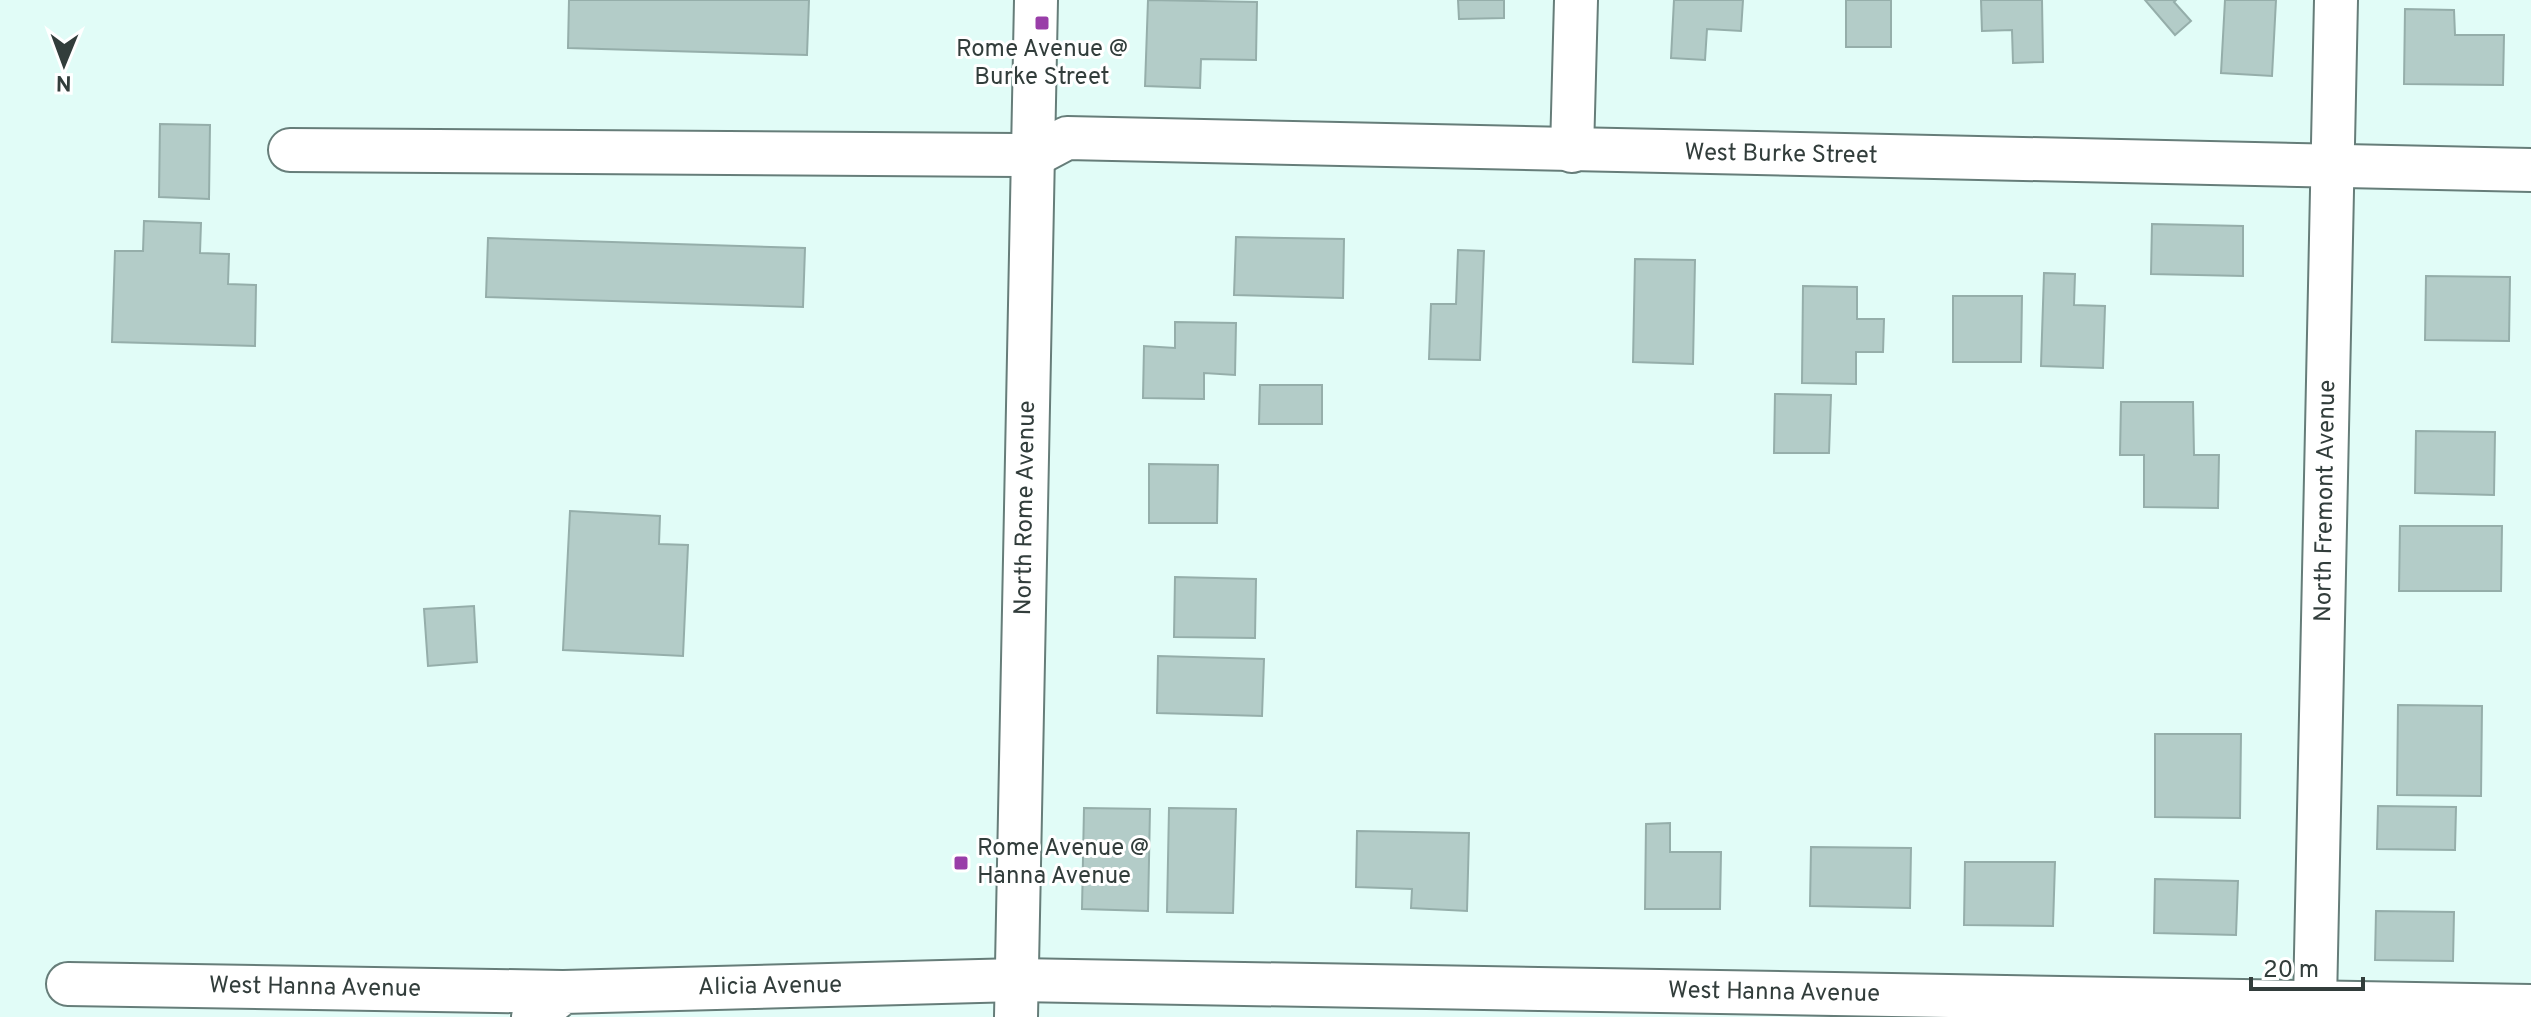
<svg xmlns="http://www.w3.org/2000/svg" width="2531" height="1017" font-family="Overpass,sans-serif">
	<rect width="100%" height="100%" fill="#e1fcf7"/>
	<g fill="#b3ccc8" stroke="#95aeaa" stroke-width="2">
		<polygon points="569,0 809,0 807,55 568,48"/>
		<polygon points="1148,0 1257,2 1256,60 1201,59 1200,88 1145,86"/>
		<polygon points="1458,0 1504,0 1504,18 1459,19"/>
		<polygon points="1674,0 1743,0 1741,31 1707,29 1705,60 1671,58"/>
		<rect x="1846" y="0" width="45" height="47"/>
		<polygon points="1981,0 2042,0 2043,62 2013,63 2012,30 1982,31"/>
		<polygon points="2145,0 2176,0 2174,2 2191,21 2175,35"/>
		<polygon points="2225,0 2276,0 2272,76 2221,73"/>
		<polygon points="2405,9 2454,10 2455,35 2504,35 2503,85 2404,84"/>
		<polygon points="160,124 210,125 209,199 159,197"/>
		<polygon points="144,221 201,223 200,253 229,254 228,284 256,285 255,346 112,342 115,251 143,251"/>
		<polygon points="2152,224 2243,226 2243,276 2151,274"/>
		<polygon points="1236,237 1344,239 1343,298 1234,295"/>
		<polygon points="488,238 805,248 803,307 486,297"/>
		<polygon points="1458,250 1484,251 1480,360 1429,359 1431,304 1456,304"/>
		<polygon points="1635,259 1695,260 1693,364 1633,362"/>
		<polygon points="2044,273 2075,274 2074,305 2105,306 2103,368 2041,366"/>
		<polygon points="2426,276 2510,277 2509,341 2425,340"/>
		<polygon points="1803,286 1857,287 1857,319 1884,319 1883,352 1856,352 1856,384 1802,383"/>
		<polygon points="1953,296 2022,296 2021,362 1953,362"/>
		<polygon points="1175,322 1236,323 1235,375 1204,373 1204,399 1143,398 1144,346 1175,348"/>
		<polygon points="1260,385 1322,385 1322,424 1259,424"/>
		<polygon points="1775,394 1831,395 1829,453 1774,453"/>
		<polygon points="2121,402 2193,402 2194,455 2219,455 2218,508 2144,507 2144,455 2120,455"/>
		<polygon points="2416,431 2495,432 2494,495 2415,493"/>
		<polygon points="1149,464 1218,465 1217,523 1149,523"/>
		<polygon points="570,511 660,516 659,544 688,545 683,656 563,650"/>
		<polygon points="2400,526 2502,526 2501,591 2399,591"/>
		<polygon points="1175,577 1256,579 1255,638 1174,637"/>
		<polygon points="474,606 477,662 428,666 424,609"/>
		<polygon points="1158,656 1264,659 1262,716 1157,713"/>
		<polygon points="2398,705 2482,706 2481,796 2397,795"/>
		<polygon points="2155,734 2241,734 2240,818 2155,817"/>
		<polygon points="2378,806 2456,807 2455,850 2377,849"/>
		<polygon points="1084,808 1150,809 1148,911 1082,909"/>
		<polygon points="1169,808 1236,809 1233,913 1167,912"/>
		<polygon points="1670,823 1670,852 1721,852 1720,909 1645,909 1646,824"/>
		<polygon points="1357,831 1469,833 1467,911 1411,908 1412,889 1356,887"/>
		<polygon points="1811,847 1911,848 1910,908 1810,906"/>
		<polygon points="1965,862 2055,862 2053,926 1964,925"/>
		<polygon points="2155,879 2238,881 2236,935 2154,933"/>
		<polygon points="2376,911 2454,912 2453,961 2375,960"/>
	</g>
	<g fill="none" stroke-linecap="round" stroke-linejoin="round">
		<g stroke="#667d79" stroke-width="46">
			<g id="minor">
				<polyline points="290,150 1035,155 1067,138 2531,170"/>
				<polyline points="1572,151 1576,0"/>
				<polyline points="68,984 563,992"/>
				<polyline points="2315,1002 2336,0"/>
				<polyline points="533,1017 563,992 1017,980 2531,1006"/>
				<polyline points="1016,1017 1036,0"/>
			</g>
		</g>
		<use href="#minor" stroke="#fff" stroke-width="42"/>
	</g>
	<g fill="#993ea8" stroke="#fff" stroke-width="3">
		<rect x="1034" y="15" width="16" height="16" rx="4"/>
		<rect x="953" y="855" width="16" height="16" rx="4"/>
	</g>
	<g text-anchor="middle" dominant-baseline="central" stroke-width="6" stroke-linejoin="round" paint-order="stroke">
		<g font-size="24" fill="#323d3b" stroke="#fff">
			<text x="1042" y="50">Rome Avenue @<tspan x="1042" dy="28">Burke Street</tspan></text>
			<text x="977" y="849" text-anchor="start">Rome Avenue @<tspan x="977" dy="28">Hanna Avenue</tspan></text>
		</g>
		<g font-size="24" fill="#323d3b" stroke="#fff">
			<text transform="translate(1781 155) rotate(1)">West Burke Street</text>
			<text transform="translate(2326 501) rotate(-89)">North Fremont Avenue</text>
			<text transform="translate(1026 508) rotate(-89)">North Rome Avenue</text>
			<text transform="translate(770 987) rotate(-1)">Alicia Avenue</text>
			<text transform="translate(315 988) rotate(1)">West Hanna Avenue</text>
			<text transform="translate(1774 993) rotate(1)">West Hanna Avenue</text>
		</g>
	</g>
	<g transform="translate(64 64) rotate(181)" stroke="#ffffff" stroke-width="6" paint-order="stroke">
	<path d="M0-6L14 30L0 20L-14 30Z" fill="#323d3b"/>
	<text y="-12" font-size="22" font-weight="bold" text-anchor="middle" fill="#323d3b">N</text>
	</g>
	<path d="M2251 977v12h112v-12" fill="none" stroke="#323d3b" stroke-width="4"/>
	<text x="2263" y="977" font-size="24" fill="#323d3b" stroke="#ffffff" stroke-width="6" paint-order="stroke">20 m</text>
</svg>
